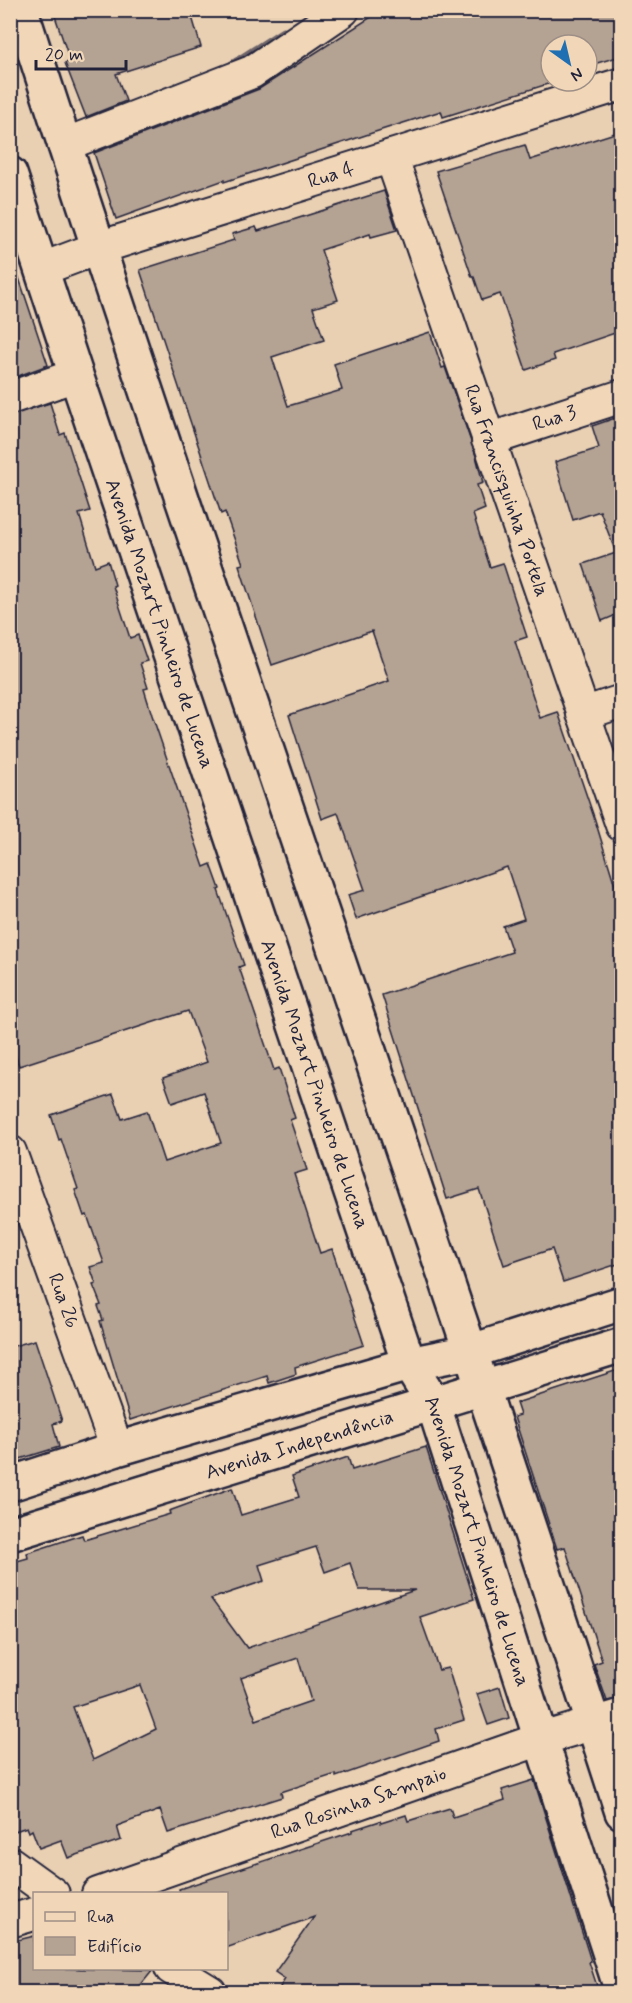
<svg xmlns="http://www.w3.org/2000/svg" width="632" height="2003" font-family="Mynerve,sans-serif">
	<rect width="100%" height="100%" fill="#e9d0b3"/>
	<filter id="ink" filterUnits="userSpaceOnUse"><feTurbulence type="fractalNoise" baseFrequency=".0167" numOctaves="2"/><feDisplacementMap in="SourceGraphic" scale="12" xChannelSelector="R" yChannelSelector="G"/><feConvolveMatrix kernelMatrix="1 2 1 2 8 2 1 2 1" color-interpolation-filters="sRGB"/></filter>
	<g filter="url(#ink)">
		<g fill="none" stroke-linecap="round" stroke-linejoin="round">
			<polyline stroke="#6d6368" stroke-width="9" points="232,65 283,32"/>
		</g>
		<g fill="#b4a293" stroke="#22223b" stroke-width="1.5" fill-rule="evenodd">
			<polygon points="53,10 190,10 201,47 116,74 126,101 86,117 65,63 70,61"/>
			<polygon points="382,10 621,10 621,56 587,66 587,45 551,45 551,83 443,117 441,111 375,132 224,182 224,180 116,219 94,153 259,89"/>
			<polygon points="621,131 621,331 553,354 555,360 526,370 500,294 482,300 474,277 472,277 436,171 525,145 530,160"/>
			<polygon points="384,191 397,230 371,237 370,234 321,250 338,300 313,308 324,340 272,357 288,406 342,390 334,364 430,332 442,368 445,367 476,456 483,483 477,485 485,509 473,514 490,567 503,563 527,637 515,641 540,718 558,712 595,820 621,905 621,1263 563,1282 552,1249 504,1265 479,1189 447,1199 382,995 512,952 503,926 524,919 507,867 356,919 348,895 365,890 338,813 322,819 289,715 389,681 372,631 272,665 239,565 243,564 225,512 221,514 140,270 234,240 232,234 256,227 258,231"/>
			<polygon points="15,266 48,365 10,379 10,267"/>
			<polygon points="50,403 60,435 65,433 90,511 79,514 95,566 108,561 115,585 113,586 130,638 138,635 147,661 140,663 148,688 144,689 152,715 204,867 211,864 220,889 218,890 244,965 239,967 274,1070 279,1068 295,1118 290,1120 307,1170 294,1174 320,1253 332,1249 364,1345 295,1367 296,1374 269,1383 267,1376 130,1420 100,1321 103,1320 98,1306 101,1305 93,1285 96,1284 90,1267 104,1263 87,1215 84,1216 75,1190 78,1189 61,1139 59,1140 51,1115 113,1094 122,1119 147,1111 164,1162 221,1143 204,1092 172,1103 163,1078 207,1062 188,1011 19,1066 10,1037 10,415"/>
			<polygon points="621,416 621,613 602,621 583,564 616,553 600,511 573,520 555,462 599,448 592,426"/>
			<polygon points="35,1340 62,1421 53,1424 59,1447 10,1462 10,1347"/>
			<polygon points="621,1369 621,1698 607,1701 594,1664 602,1661 565,1547 557,1549 514,1417 520,1415 516,1403"/>
			<path d="M426,1447L474,1599L420,1617L439,1670L448,1668L464,1720L436,1729L439,1741L336,1777V1774L281,1792L282,1797L168,1833L160,1810L117,1826L121,1840L68,1858L61,1840L39,1848L32,1830L29,1832L27,1827L15,1831L10,1818V1563L28,1558L27,1553L82,1535L84,1540L170,1514L169,1511L232,1488L241,1515L299,1497L292,1476L348,1457L352,1470ZM316,1547L325,1572L350,1563L359,1590H415L247,1648L211,1599L264,1581L259,1565ZM298,1658L311,1701L256,1720L241,1678ZM140,1685L156,1729L93,1760L73,1707Z"/>
			<polygon points="500,1687 509,1718 488,1725 477,1694"/>
			<polygon points="534,1780 591,1961 589,1962 599,1992 277,1992 285,1979 275,1972 314,1917 226,1948 226,1893 180,1893 179,1889 352,1832 352,1830 380,1821 381,1823 406,1815 408,1821 450,1808 453,1817 505,1800 502,1790"/>
			<polygon points="34,1936 34,1968 153,1970 135,1992 10,1992 10,1942"/>
		</g>
		<g fill="none" stroke-linecap="round" stroke-linejoin="round">
			<g stroke="#22223b" stroke-width="36">
				<g id="minor">
					<polyline points="64,145 252,72 343,10"/>
					<path id="s1" d="M391,156L622,825"/>
					<path id="s2" d="M42,269L98,248L622,84"/>
					<polyline points="10,398 76,375"/>
					<path id="s3" d="M488,440L622,396"/>
					<polyline points="583,714 622,701"/>
					<path id="s4" d="M10,1152L117,1449"/>
					<polyline points="10,1863 53,1894"/>
					<path id="s5" d="M98,1894L541,1739L622,1715"/>
					<polyline points="10,1921 34,1914"/>
					<polyline points="171,1968 210,1992"/>
				</g>
			</g>
			<g stroke="#22223b" stroke-width="38">
				<g id="major">
					<path d="M21,10C215,613 428,1209 622,1812"/>
					<path id="s6" d="M10,174L76,375L409,1364L433,1403L622,1992"/>
					<polyline points="10,1484 117,1449 409,1364 469,1352 622,1303"/>
					<path id="s7" d="M10,1534L622,1345"/>
				</g>
			</g>
			<use href="#minor" stroke="#f1d7b8" stroke-width="32"/>
			<use href="#major" stroke="#f1d7b8" stroke-width="33"/>
		</g>
	</g>
	<g text-anchor="middle" dominant-baseline="central" stroke-width="4.5" stroke-linejoin="round" paint-order="stroke">
		<g font-size="20" fill="#22223b" stroke="#f1d7b8">
			<text stroke="none"><textPath href="#s2" startOffset="304">Rua 4</textPath></text>
			<text stroke="none"><textPath href="#s3" startOffset="70">Rua 3</textPath></text>
			<text stroke="none"><textPath href="#s1" startOffset="354">Rua Francisquinha Portela</textPath></text>
			<text stroke="none"><textPath href="#s6" startOffset="474">Avenida Mozart Pinheiro de Lucena</textPath></text>
			<text stroke="none"><textPath href="#s6" startOffset="960">Avenida Mozart Pinheiro de Lucena</textPath></text>
			<text stroke="none"><textPath href="#s4" startOffset="158">Rua 26</textPath></text>
			<text stroke="none"><textPath href="#s7" startOffset="303">Avenida Independência</textPath></text>
			<text stroke="none"><textPath href="#s6" startOffset="1446">Avenida Mozart Pinheiro de Lucena</textPath></text>
			<text stroke="none"><textPath href="#s5" startOffset="276">Rua Rosinha Sampaio</textPath></text>
		</g>
	</g>
	<rect width="632" height="2003" fill="none" stroke="#f1d7b8" stroke-width="36"/>
	<rect x="18" y="18" width="596" height="1967" fill="none" stroke="#22223b" stroke-width="2" filter="url(#ink)"/>
	<rect x="33" y="1892" width="195" height="78" fill="#f1d7b8" stroke="#9e8f86" stroke-width="1.5"/>
	<rect x="45" y="1912" width="30" height="9" fill="#f1d7b8" stroke="#9e8f86" stroke-width="1.5"/>
	<text x="87" y="1922" font-size="18" fill="#22223b">Rua</text>
	<rect x="45" y="1937" width="30" height="18" fill="#b4a293" stroke="#9e8f86" stroke-width="1.5"/>
	<text x="87" y="1952" font-size="18" fill="#22223b">Edifício</text>
	<g transform="translate(569 63) rotate(146)"><circle r="28" fill="#f1d7b8" stroke="#9e8f86" stroke-width="1.5"/>
	<path d="M0-4.5L10 22L0 15L-10 22Z" fill="#1f6fb2"/>
	<text y="-9" font-size="16" font-weight="bold" text-anchor="middle" fill="#22223b">N</text>
	</g>
	<path d="M36 60v9h90v-9" fill="none" stroke="#22223b" stroke-width="3"/>
	<text x="45" y="60" font-size="18" fill="#22223b" stroke="#f1d7b8" stroke-width="4.5" paint-order="stroke">20 m</text>
</svg>
